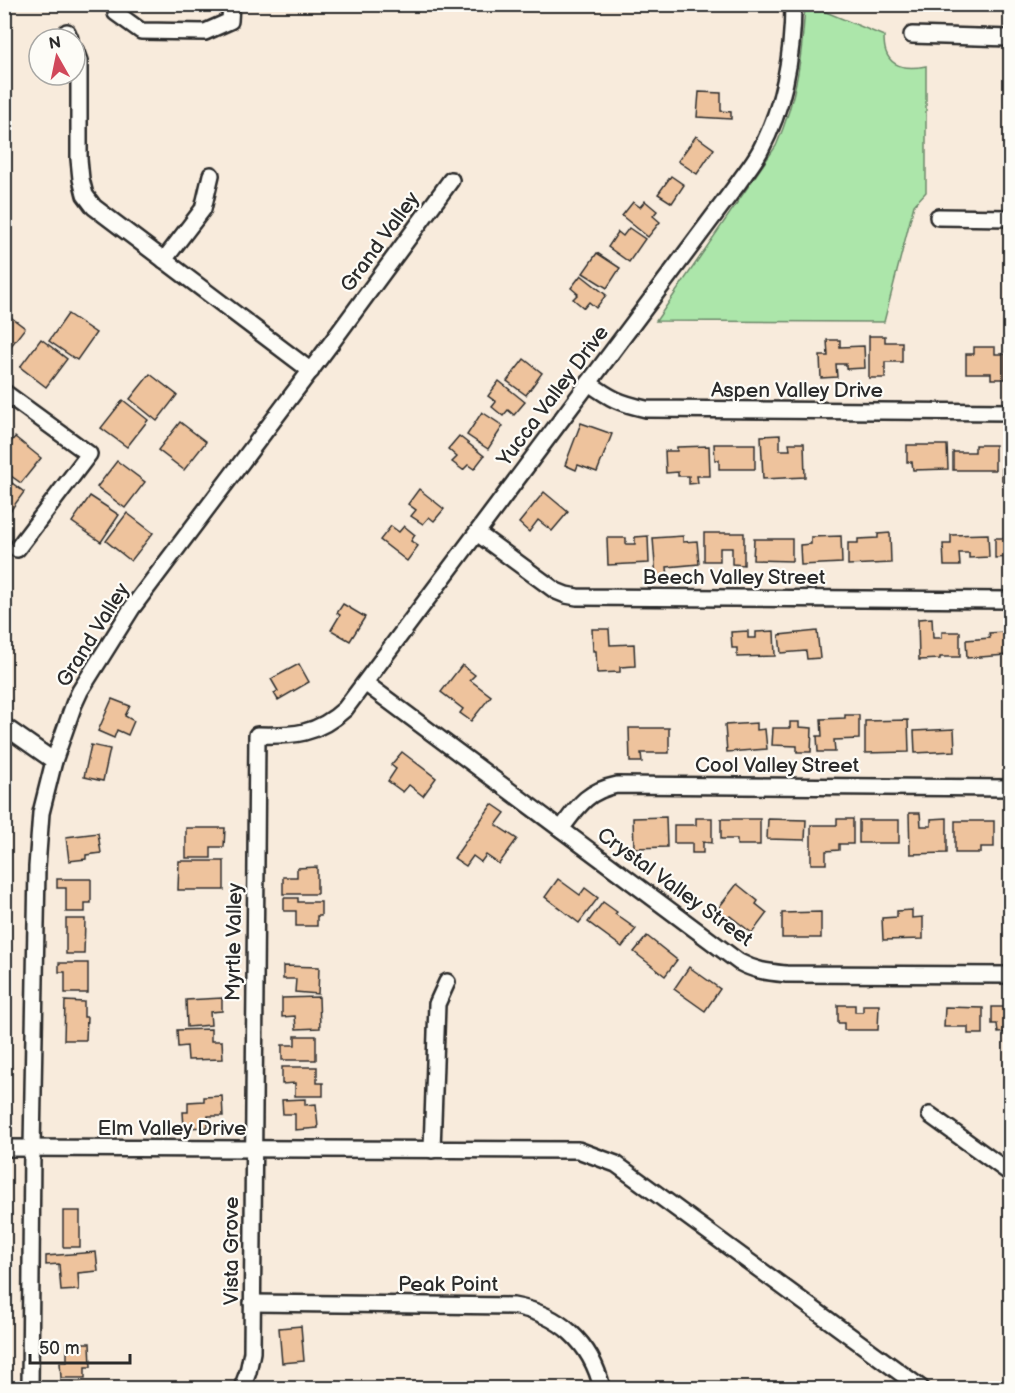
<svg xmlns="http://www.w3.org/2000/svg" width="1015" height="1393" font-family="'Balsamiq Sans',sans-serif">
	<rect width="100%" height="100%" fill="#f8ebdc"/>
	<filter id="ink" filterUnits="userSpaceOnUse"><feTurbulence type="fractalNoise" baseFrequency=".0167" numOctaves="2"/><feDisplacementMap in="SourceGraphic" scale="12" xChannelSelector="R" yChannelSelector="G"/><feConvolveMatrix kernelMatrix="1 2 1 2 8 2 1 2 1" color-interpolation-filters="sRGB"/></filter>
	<g filter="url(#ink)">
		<path fill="#ace6aa" stroke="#6c886a" stroke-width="1.5" d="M805,5H809L884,36C884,41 884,47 886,52C892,69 911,69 926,66V192L914,205L884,322L656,321L776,146C797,98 802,56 805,5Z"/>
		<g fill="#eec39d" stroke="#2b2b2b" stroke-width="1.5">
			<polygon points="699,92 721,93 721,111 731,112 731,119 697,117"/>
			<polygon points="696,136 714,149 697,174 678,161"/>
			<polygon points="671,176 684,185 672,203 658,194"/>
			<polygon points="645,201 657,211 653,216 660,222 648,237 622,216 633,202 640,207"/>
			<polygon points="629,228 645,239 629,262 608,247 618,232 623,236"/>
			<polygon points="597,253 620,268 607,288 583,273"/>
			<polygon points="581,275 606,295 596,308 589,302 584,308 573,299 578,294 571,288"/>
			<polygon points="4,312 25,328 4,355"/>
			<polygon points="68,314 96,333 77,360 49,341"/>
			<polygon points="869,336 885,336 885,342 902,342 902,362 885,362 885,378 869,378"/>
			<polygon points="41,339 67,359 46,387 20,367"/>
			<polygon points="827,340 840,340 840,347 864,346 865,368 846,369 846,364 836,364 837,377 821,378 820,356 828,356"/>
			<polygon points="974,347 995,347 995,354 1005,354 1005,379 991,379 991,373 966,373 966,354 974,354"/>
			<polygon points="524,359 542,373 526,395 507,381"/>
			<polygon points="150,374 177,395 157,421 130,399"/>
			<polygon points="499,381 525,402 514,415 508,410 503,416 492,407 496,402 488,396"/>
			<polygon points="123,400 148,420 127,447 101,428"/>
			<polygon points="482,412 503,426 488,449 467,435"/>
			<polygon points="180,422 206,442 184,470 158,450"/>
			<polygon points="581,423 612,434 597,472 578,465 576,470 565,465"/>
			<polygon points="780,435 780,450 790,450 789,443 804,443 805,477 763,479 761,436"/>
			<polygon points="459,436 484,456 474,469 468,465 463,470 452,462 457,457 448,449"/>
			<polygon points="15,437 41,458 21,483 4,471 4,450"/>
			<polygon points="714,444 755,444 755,469 719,469 719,460 715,460"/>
			<rect x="1002" y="444" width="8" height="36"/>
			<polygon points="907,445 947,445 948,469 913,470 912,462 907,462"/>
			<polygon points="975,445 995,445 995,470 953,470 953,452 975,452"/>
			<polygon points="709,446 710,476 697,476 698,483 689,484 689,476 678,476 678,472 666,473 665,451 677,451 677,447"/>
			<polygon points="117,461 145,482 125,508 97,487"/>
			<polygon points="4,477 24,492 5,518 4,518"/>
			<polygon points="419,489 444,509 434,521 429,517 423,524 411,516 416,510 408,504"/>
			<polygon points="544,492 568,512 552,531 538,520 529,532 519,523"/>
			<polygon points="90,496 119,515 101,542 72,522"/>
			<polygon points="127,513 153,533 131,561 106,541"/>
			<polygon points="391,526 399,532 404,526 415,535 411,541 418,546 407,561 380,540"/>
			<polygon points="704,533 744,533 744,565 732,564 732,548 720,548 720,561 704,561"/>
			<polygon points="890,533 891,563 848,565 848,543 858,543 858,539 878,538 878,534"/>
			<polygon points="988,534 989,557 969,558 969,553 959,553 960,566 944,566 943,544 951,544 951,535"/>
			<polygon points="648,536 649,563 608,565 607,538 626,538 626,544 635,544 635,537"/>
			<polygon points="683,536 683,542 697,541 699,564 667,567 668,577 656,578 653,538"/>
			<polygon points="841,536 842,563 801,565 800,545 811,544 811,537"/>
			<polygon points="995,538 1010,538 1010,557 995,558"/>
			<polygon points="754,539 792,539 792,561 753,560"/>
			<polygon points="343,604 365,617 350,641 331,630 340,615 337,613"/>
			<polygon points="932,618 933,638 942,638 942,632 960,632 960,657 940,657 940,659 919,660 918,619"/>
			<polygon points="592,629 609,629 610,645 634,644 635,666 620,667 620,672 597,673 596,651 593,651"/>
			<polygon points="748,631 748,638 756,638 756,632 774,631 775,656 737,657 737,648 732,648 731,632"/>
			<polygon points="817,631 820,658 807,659 806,651 781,653 779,635"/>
			<polygon points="1004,632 1006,655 967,658 966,640 990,638 989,633"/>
			<polygon points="299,664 309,682 278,700 274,693 278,691 271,679"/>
			<polygon points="462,665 475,675 470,680 491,696 471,721 460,713 463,709 441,692"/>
			<polygon points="112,699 130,706 125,716 134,721 128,735 117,730 114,738 98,731"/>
			<polygon points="845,715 859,715 859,739 834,740 835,752 818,752 817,736 822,736 821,719 845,718"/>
			<polygon points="908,720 909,752 865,753 865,721"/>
			<polygon points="790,722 799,722 799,727 812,728 811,752 797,752 797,746 772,745 773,728 790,728"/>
			<polygon points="757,723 757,730 765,729 767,749 727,752 725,725"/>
			<polygon points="1010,726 1010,753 1006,753 1005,727"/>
			<polygon points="629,728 669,728 669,753 641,753 642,762 630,762"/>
			<polygon points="954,729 955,751 915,753 914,731"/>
			<polygon points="91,745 110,749 103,781 84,777"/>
			<polygon points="402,752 436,778 423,796 409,785 403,792 388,781 396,769 391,765"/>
			<polygon points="492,804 505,813 496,825 517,839 499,864 486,855 481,862 473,856 466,866 454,858"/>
			<polygon points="909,813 920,813 921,826 931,826 931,819 947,818 947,853 910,854"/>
			<polygon points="666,817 667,847 634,848 633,818"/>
			<polygon points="696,818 712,818 712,843 703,842 703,853 692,853 692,843 674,843 674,825 696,825"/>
			<polygon points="721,819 760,819 760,845 737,845 737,839 721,839"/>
			<polygon points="768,819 806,820 805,840 767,839"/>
			<polygon points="837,819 853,819 853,844 839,844 839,850 826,851 826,864 811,864 811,825 837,825"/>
			<rect x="859" y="820" width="40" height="23"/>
			<polygon points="955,821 994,821 994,847 981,847 981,853 955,853"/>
			<polygon points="186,828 225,828 224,847 211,847 211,858 186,858"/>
			<polygon points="98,833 101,853 86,855 86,859 69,861 66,837"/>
			<polygon points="179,861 224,861 224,890 178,890"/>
			<polygon points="317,867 317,894 283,894 283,877 297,877 297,868"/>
			<polygon points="57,879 91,879 91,903 85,903 85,912 66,912 66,888 57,888"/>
			<polygon points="558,879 580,895 585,888 598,898 579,923 545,897"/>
			<polygon points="737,884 758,901 756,904 767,913 752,933 730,916 724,924 713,915"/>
			<polygon points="284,898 298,898 298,902 321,902 321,916 317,916 317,926 296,926 296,911 284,911"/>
			<polygon points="603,902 617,912 615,914 636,929 622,947 588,922"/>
			<polygon points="912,910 912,918 923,917 923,939 883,940 882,918 897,917 897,911"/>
			<polygon points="821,912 821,938 782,938 782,913"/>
			<polygon points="66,919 85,919 84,954 66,954"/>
			<polygon points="647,936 677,960 665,976 634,952"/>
			<polygon points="59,963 88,963 88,993 65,993 65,972 59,972"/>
			<polygon points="283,966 319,967 318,994 295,992 296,979 283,979"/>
			<polygon points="689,967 720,989 705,1011 674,989"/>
			<polygon points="319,997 320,1028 296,1029 295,1016 282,1017 282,998"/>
			<polygon points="222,998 222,1011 210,1012 211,1025 187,1027 186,1000"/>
			<polygon points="65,1001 84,1002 84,1017 87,1017 86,1040 64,1040"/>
			<polygon points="838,1005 855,1005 855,1012 863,1012 863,1005 879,1005 878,1030 844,1030 844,1023 838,1023"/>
			<polygon points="945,1007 983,1008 983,1034 968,1034 968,1027 944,1027"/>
			<polygon points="992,1007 1008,1007 1008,1009 1010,1009 1010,1032 998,1033 997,1024 992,1024"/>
			<polygon points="211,1029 211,1041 222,1041 223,1059 188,1060 187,1046 178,1047 177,1030"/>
			<polygon points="295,1036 316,1036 316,1060 282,1060 282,1045 295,1045"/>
			<polygon points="282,1067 317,1067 317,1083 323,1083 323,1096 295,1096 295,1083 282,1084"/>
			<polygon points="222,1096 223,1116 208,1116 208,1127 184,1128 183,1112 188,1112 188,1102 204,1101 204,1097"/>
			<polygon points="305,1099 305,1105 316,1104 318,1128 295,1130 295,1114 283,1114 282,1100"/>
			<rect x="63" y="1211" width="17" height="36"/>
			<polygon points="96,1252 98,1271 78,1273 79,1290 61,1291 59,1264 46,1265 46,1256"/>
			<polygon points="301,1326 304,1361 282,1363 279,1328"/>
			<polygon points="67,1343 90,1343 91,1367 85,1367 85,1378 61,1378 60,1362 67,1362"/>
			<polygon points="61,1383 81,1384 80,1388 61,1388"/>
		</g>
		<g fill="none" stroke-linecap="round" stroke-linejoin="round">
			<g stroke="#2b2b2b" stroke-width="20">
				<g id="minor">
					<polyline points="116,4 116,13 141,31 205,32 230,21 231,4"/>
					<polyline points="67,32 70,39"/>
					<polyline points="912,35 1010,38"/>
					<polyline points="75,50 79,61 79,159 81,179 85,195 94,207 311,371"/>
					<polyline points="938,217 1010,218"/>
					<polyline points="164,260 203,209 211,175"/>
					<path d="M589,383C611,399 619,403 646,409L1010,412"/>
					<polyline points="4,392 89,454 17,549"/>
					<polyline points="477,533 556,591 566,595 577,597 1010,600"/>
					<path d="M365,683L739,962C756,971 767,972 786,974L1010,975"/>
					<polyline points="4,726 54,761"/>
					<path d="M561,829C578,806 587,791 617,785L1010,788"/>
					<polyline points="930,1115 1010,1173"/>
					<polyline points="4,1148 578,1150 616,1164 921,1388"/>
					<polyline points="432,1150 437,1004 447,982"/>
					<path d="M252,1303L513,1306C559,1314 591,1342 602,1388"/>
					<polyline points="30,1388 32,1148 37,867 41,813 54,761 74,704 80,691 132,608 332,342 451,180"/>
					<path d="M242,1388L248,1372L252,1352L257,735C293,736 317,735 345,709L739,182C746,172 754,162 760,151C784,106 793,55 793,4"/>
				</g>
			</g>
			<use href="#minor" stroke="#fdfcf7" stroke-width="15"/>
		</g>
	</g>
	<g text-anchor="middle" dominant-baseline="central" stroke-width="4.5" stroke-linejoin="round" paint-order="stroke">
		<g font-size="21" fill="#2b2b2b" stroke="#fdfcf7">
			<text transform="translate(380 242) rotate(-54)">Grand Valley</text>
			<text x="797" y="390">Aspen Valley Drive</text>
			<text transform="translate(553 396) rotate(-53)">Yucca Valley Drive</text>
			<text x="734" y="577">Beech Valley Street</text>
			<text transform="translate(93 635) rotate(-58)">Grand Valley</text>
			<text x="777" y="765">Cool Valley Street</text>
			<text transform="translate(675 887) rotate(36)">Crystal Valley Street</text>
			<text transform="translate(234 942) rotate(-89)">Myrtle Valley</text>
			<text x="172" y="1128">Elm Valley Drive</text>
			<text transform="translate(231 1251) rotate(-90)">Vista Grove</text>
			<text x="448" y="1284">Peak Point</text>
		</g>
	</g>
	<rect width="1015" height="1393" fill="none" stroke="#fdfcf7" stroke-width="24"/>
	<rect x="12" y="12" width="991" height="1369" fill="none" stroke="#2b2b2b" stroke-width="2" filter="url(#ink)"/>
	<g transform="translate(57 57) rotate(351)"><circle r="28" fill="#fdfcf7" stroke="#a9a8a5" stroke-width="1.5"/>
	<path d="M0-4.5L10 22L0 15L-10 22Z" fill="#d1495b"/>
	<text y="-9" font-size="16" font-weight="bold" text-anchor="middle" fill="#2b2b2b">N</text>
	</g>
	<path d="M30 1354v9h100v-9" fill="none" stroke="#2b2b2b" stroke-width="3"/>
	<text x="39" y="1354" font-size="18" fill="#2b2b2b" stroke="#fdfcf7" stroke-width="4.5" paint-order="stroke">50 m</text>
</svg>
